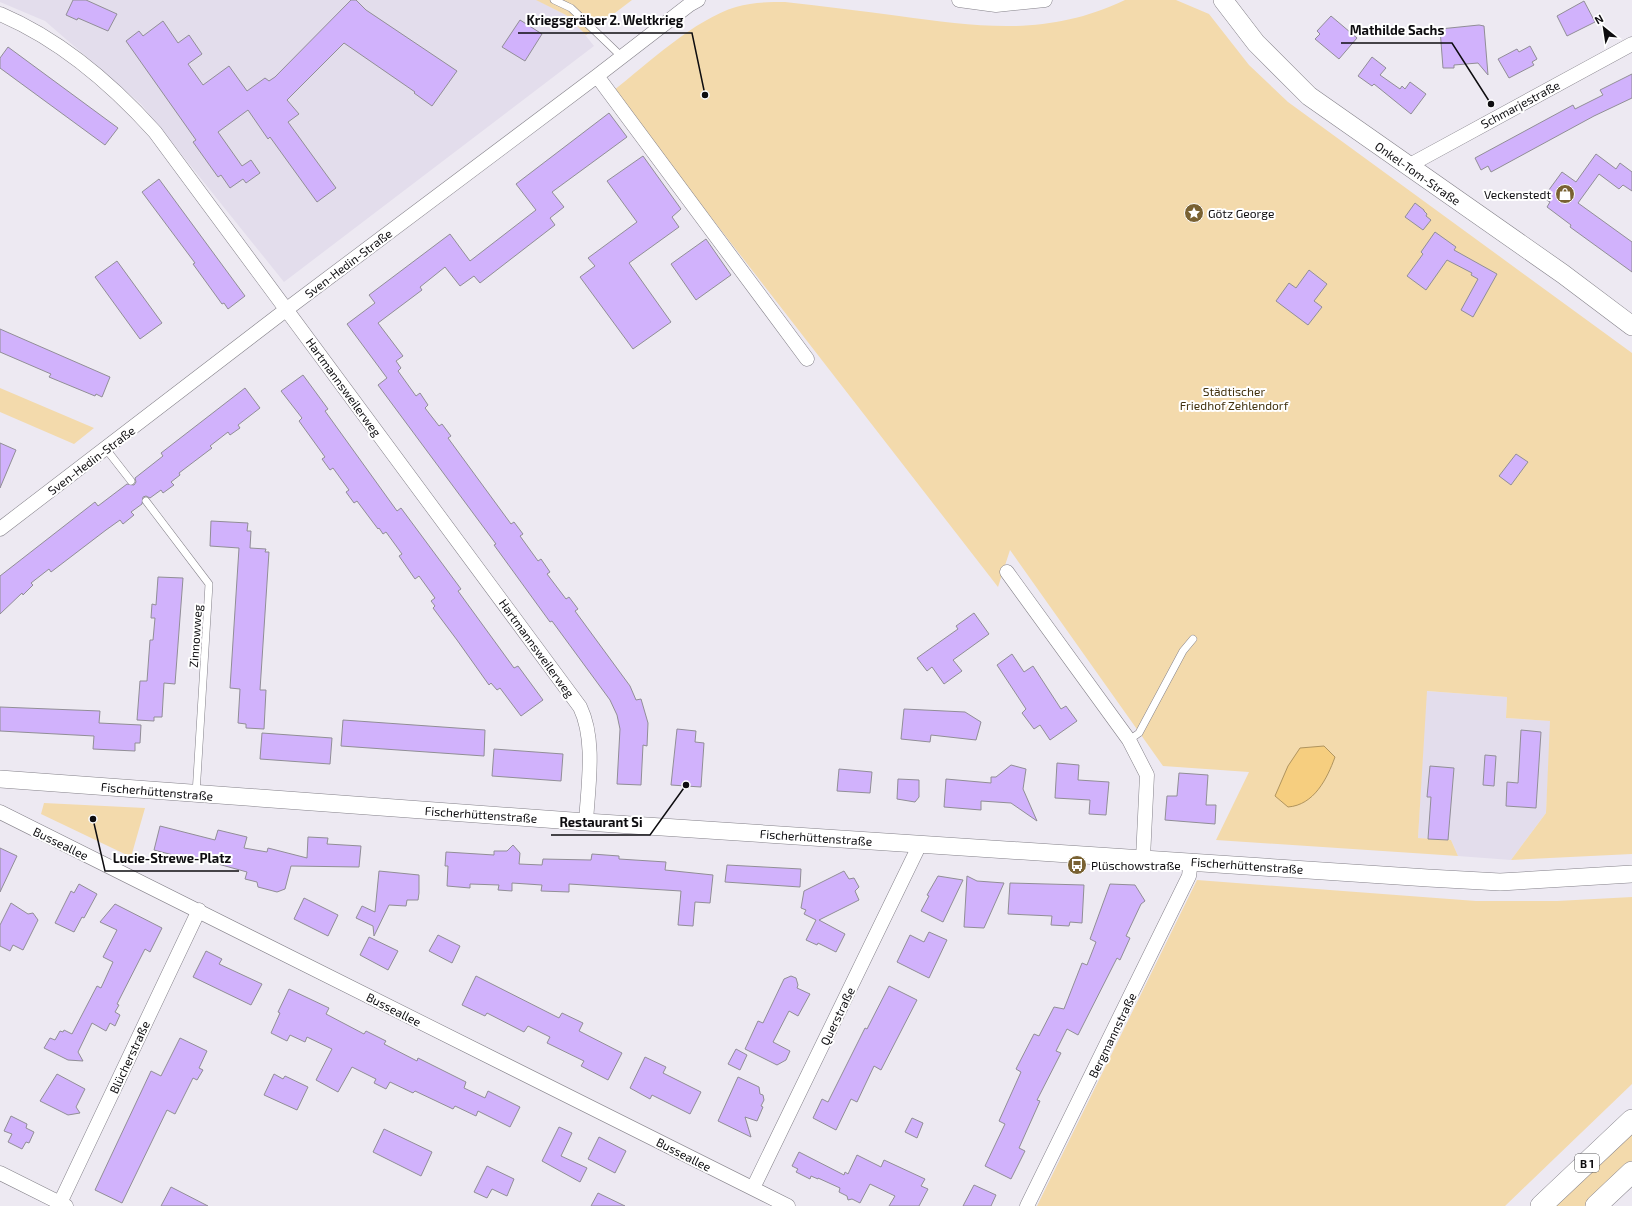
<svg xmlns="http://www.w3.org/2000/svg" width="1632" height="1206" viewBox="0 0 1632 1206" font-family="'Exo 2',sans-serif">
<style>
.built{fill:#e3ddec}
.green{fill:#f3daac}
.water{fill:#f6ce7f;stroke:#b0945e}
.building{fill:#d1b2fc;stroke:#918e96}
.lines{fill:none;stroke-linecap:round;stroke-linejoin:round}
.service-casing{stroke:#848189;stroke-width:8}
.minor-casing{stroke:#848189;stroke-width:15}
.tertiary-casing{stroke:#848189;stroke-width:18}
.secondary-casing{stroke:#848189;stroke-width:20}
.primary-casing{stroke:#848189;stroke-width:22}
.service{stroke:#fff;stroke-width:7}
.minor{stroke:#fff;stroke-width:14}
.tertiary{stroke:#fff;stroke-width:17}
.secondary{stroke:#fff;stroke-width:19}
.primary{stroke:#fff;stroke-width:21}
.labels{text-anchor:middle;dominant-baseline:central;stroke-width:4;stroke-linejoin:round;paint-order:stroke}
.shield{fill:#fff;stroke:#565658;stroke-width:1}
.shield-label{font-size:11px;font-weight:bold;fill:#0e0d10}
.street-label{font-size:12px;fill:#0e0d10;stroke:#fff}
.poi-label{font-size:12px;fill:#0e0d10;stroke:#fff;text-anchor:start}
.park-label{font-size:12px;fill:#42320f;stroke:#fff}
.leader{fill:none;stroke:#0e0d10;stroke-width:1.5}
.callout-dot{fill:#0e0d10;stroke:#fff;stroke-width:1.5}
.callout-label{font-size:13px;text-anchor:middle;font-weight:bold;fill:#0e0d10;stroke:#fff;stroke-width:4;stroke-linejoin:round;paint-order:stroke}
</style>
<rect width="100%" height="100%" fill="#ede9f2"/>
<path class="built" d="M0 0H537L566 15 575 22 594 46 284 282 141 104 45 21 0 2Z
M1426 691 1507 697 1506 718 1551 721 1546 813 1511 860 1458 856 1451 840 1418 838Z"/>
<path class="green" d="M536 0H632L586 35 566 15Z
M1125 0H1176L1209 14 1249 65 1288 102 1632 353V854L1511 860 1546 813 1550 721 1506 718 1507 697 1427 691 1418 838 1451 840 1458 856 1216 840 1249 772 1163 766 1010 550 998 587 613 91C647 64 695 19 736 7 752 2 769 2 785 2 823 6 861 11 899 16 981 27 1047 37 1125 0Z
M0 388 94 428 74 444 0 412Z
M44 803 145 808 131 857 41 814Z
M1197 880 1476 901H1557L1632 897V1084L1505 1206H1037Z
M1632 1129V1162L1586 1206H1551Z"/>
<path class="water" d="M1324 746 1335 757C1327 779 1314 805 1288 807L1275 796 1288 766 1300 748Z"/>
<path class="building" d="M73 0H86L117 14 108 31 78 18 77 20 66 15Z
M351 0H356L366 10 457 71 432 106 414 93 415 92 344 43 287 100 299 114 288 122 336 188 317 202 270 137 268 139 248 110 218 132 242 166 251 160 260 173 246 183 243 179 230 188 221 175 218 177 193 142 196 140 126 41 139 31 143 36 163 21 178 43 189 35 202 54 188 64 203 85 229 66 247 91 265 78 269 81 275 77Z
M1584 1 1595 22 1567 36 1557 16Z
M1331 16 1357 38 1339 59 1315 39 1320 34 1317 31Z
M520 20 542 34 525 61 502 47Z
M1479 25 1484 26 1488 75 1478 63 1454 65V68H1443L1440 29Z
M1530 46 1537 59 1532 62 1534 65 1509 78 1498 59 1517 49 1519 52Z
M8 47 118 128 105 145 0 68V58Z
M1372 57 1386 68 1380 75 1400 89 1402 86 1405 89 1410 82 1426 94 1411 114 1374 84 1372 86 1358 76Z
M1632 74V98L1594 116 1491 172 1488 166 1481 170 1475 158 1573 105 1575 109 1603 95 1600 90Z
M609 113 627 137 552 192 564 207 550 218 555 225 480 283 474 276 460 286 445 267 420 287 422 290 378 323 403 356 396 361 401 368 398 371 416 396 420 393 428 405 425 408 439 426 442 424 451 436 448 438 511 524 514 522 523 534 520 536 538 561 541 559 550 572 547 574 566 599 569 597 578 609 575 611 630 686 636 700 641 699 648 723 647 746 643 745 641 785 617 784 620 729 617 715 610 700 552 621 550 622 494 545 496 544 378 385 387 378 347 324 375 303 369 295 450 234 470 261 536 210 516 184Z
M1596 154 1616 169 1620 163 1632 172V191L1623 185 1619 189 1599 174 1578 203 1632 242V272L1570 227 1571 225 1547 207 1550 202 1543 198 1562 172 1576 182Z
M643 156 681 209 672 217 679 227 629 263 671 322 633 349 580 277 595 266 588 258 637 222 607 181Z
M159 179 245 296 228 309 224 303 222 304 193 264 195 263 142 192Z
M1415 203 1424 210V211L1427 214 1426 216 1431 220 1423 230 1405 217Z
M1435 232 1456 247 1454 250 1497 274 1473 317 1461 310 1478 279 1471 275 1472 273 1447 260 1426 290 1407 276 1423 254 1421 252Z
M706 239 731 275 696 300 671 264Z
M117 261 162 323 140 339 95 277Z
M1309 270 1327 284 1314 301 1322 307 1308 325 1276 301 1289 283 1296 288Z
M0 329 110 377 102 397 96 394 95 396 49 377 51 374 0 352Z
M303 375 328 409 325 411 397 511 401 508 461 589 458 591 514 668 518 666 543 700 521 716 500 688 497 690 491 683 489 685 457 640 433 608 435 606 431 601 435 598 419 576 415 579 399 556 402 554 386 532 383 534 379 528 378 529 357 501 354 503 346 492 349 490 333 468 330 470 322 459 325 457 299 421 302 418 281 391Z
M245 388 260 408 238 425 240 428 230 435 228 432 210 446 212 448 179 473 180 475 171 482 174 485 163 493 161 490 150 498 146 496 143 497 142 504 131 512 134 515 123 524 120 520 106 530 51 572 49 569 31 583 33 585 23 595 22 593 0 614V576L95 502 98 506 127 484 134 485 136 482 135 478 163 456 161 453Z
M0 443 16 450 0 488Z
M1516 454 1528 462 1511 485 1499 476Z
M211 521 248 523 247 531H251L250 548 266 549 265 552H269L260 690H266L264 729 246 728V724L238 723 240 689 230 688 239 548 210 546Z
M158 577 183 578 175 684 164 683 162 717H154V721L137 720 140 681H147L150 640H153L155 618H151L152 604 156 605Z
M974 613 989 634 953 660 962 671 944 684 932 667 927 671 917 658 958 629 956 626Z
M1012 654 1024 672 1033 666 1061 709 1066 706 1077 721 1050 740 1040 725 1034 729 1022 713 1026 709 997 665Z
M0 707 100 711 99 723 141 725 140 743H135V751L93 749 94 736 0 731Z
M904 709 965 712 981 722 976 740 931 735 930 742 901 739Z
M343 720 485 730 484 756 341 746Z
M677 729 696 731 695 742 704 743 701 787 671 785Z
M1521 730 1541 732 1536 808 1506 806 1507 782 1518 783Z
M262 733 332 738 330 764 260 759Z
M494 749 563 754 561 781 492 776Z
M1485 755 1496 756 1494 786 1483 785Z
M1057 763 1079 765 1078 780 1109 782 1106 815 1089 814 1090 800 1055 798Z
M1011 765 1026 769 1023 789 1037 821 1011 803 981 801V810L944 807 946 779 991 783V777H996Z
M1430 766 1454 768 1448 840 1428 839 1431 797H1427Z
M839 769 872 772 870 793 837 791Z
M1179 773 1208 775 1206 805H1216L1215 824 1165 820 1167 796H1177Z
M898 779 919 780V797L915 802 897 799Z
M160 826 215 840 218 830 247 837 244 848 267 852 268 848 307 858 308 837 328 838 327 844 361 846 359 867 291 866 285 889 277 892 258 887 257 882 245 879 247 872 189 856 188 859 154 850Z
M513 845 520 853 519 864 542 865 543 859 591 860 592 854 619 856V859L666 862 665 870 713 875 710 903 695 902 693 926 678 925 681 891 569 884V892L541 891 542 885 512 883V891L498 890 499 885 470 884V888L447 886 448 866H445L446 852 494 855V851H507Z
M0 848 17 856 0 892Z
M727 865 801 869 800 887 725 882Z
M379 871 419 875V893L418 900H407L406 906 389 905 374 936 373 926 356 918 362 906 375 912Z
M844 871 849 879 854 878 859 887 855 891 859 900 819 920 845 934 836 952 818 943 817 945 806 940 816 920 804 914 806 910 801 908 804 891Z
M938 876 963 880 943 922 921 911 929 896 927 895Z
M967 876 977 881 1004 883 984 928 964 927Z
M1010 883 1084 885 1082 923 1070 922 1069 926 1051 925 1052 916 1008 914Z
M79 884 97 894 84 918 82 917 74 932 55 923 71 891 74 893Z
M1110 884 1135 885 1145 901 1141 904 1126 936 1130 938 1120 960 1117 958 1078 1035 1067 1029 1056 1051 1061 1053 1037 1100 1040 1101 1019 1148 1025 1151 1011 1179 985 1166 1005 1124 999 1121 1021 1072 1016 1069 1034 1034 1039 1036 1054 1007 1064 1009 1082 963 1087 965 1096 942 1090 939Z
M304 898 338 915 328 936 294 919Z
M11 903 28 914 33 913 38 920 23 950 13 945 10 951 0 946V925Z
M115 904 162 928 150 952 145 949 117 1004 119 1005 115 1012 120 1015 115 1026 110 1023 106 1031 92 1023 78 1052 83 1061 68 1060 44 1048 50 1038 55 1040 60 1031 63 1032 64 1030 72 1034 97 986 101 988 113 962 103 957 117 930 100 922Z
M929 932 947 940 929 978 897 962 910 935 924 942Z
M438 935 460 946 452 963 429 951Z
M369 937 398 951 388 970 360 955Z
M206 951 222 959 219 964 262 984 251 1005 193 977Z
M476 976 559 1018 562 1013 583 1023 579 1031 622 1053 608 1080 581 1066 584 1061 547 1043 550 1037 528 1026 524 1032 487 1013 485 1016 462 1005Z
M791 976 796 978 798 985 797 988 810 994 798 1016 789 1011 773 1042 790 1051 786 1060 777 1065 745 1049 758 1021 763 1023 784 979Z
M889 986 917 1000 881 1070 874 1066 857 1102 851 1099 836 1130 813 1118 822 1099 828 1102 865 1028 867 1029Z
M289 989 329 1008 326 1014 364 1034 366 1031 386 1041 384 1044 417 1061 418 1058 466 1082 464 1088 485 1098 488 1091 520 1107 510 1127 478 1111 476 1116 455 1106 453 1109 415 1091 413 1093 390 1082 386 1089 374 1083 376 1079 352 1067 338 1092 316 1080 332 1049 307 1037 305 1042 290 1035 287 1041 271 1033 280 1013 278 1012Z
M180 1038 207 1051 199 1068 203 1070 197 1080 193 1078 175 1114 167 1110 122 1203 95 1190 151 1071 161 1076Z
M736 1049 747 1055 740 1070 728 1064Z
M645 1057 666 1067 663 1073 701 1092 690 1114 652 1095 650 1099 630 1088Z
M57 1074 85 1089 76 1107 80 1113 68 1115 40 1101Z
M274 1074 283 1079 285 1076 308 1087 297 1110 264 1095Z
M738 1077 759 1087 760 1094 763 1095 764 1100 761 1106 763 1107 757 1121 745 1117 751 1137 718 1121Z
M11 1116 27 1124 26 1128 34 1132 29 1143 26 1142 22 1149 8 1142 12 1134 4 1131Z
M912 1118 923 1123 917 1138 905 1132Z
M559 1127 572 1133 561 1156 587 1168 580 1182 542 1161Z
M384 1129 432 1152 421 1176 373 1152Z
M599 1137 626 1151 615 1173 588 1159Z
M799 1152 844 1175 845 1172 848 1174 857 1155 881 1167 884 1160 925 1179 921 1186 928 1189 919 1206H889L895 1196 870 1184 860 1203 852 1199 848 1200 847 1196 839 1192 840 1188 818 1178V1179L811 1176 810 1179 796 1172 798 1169 792 1166Z
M487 1166 514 1179 507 1196 492 1189 487 1198 474 1192Z
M974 1185 996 1195 991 1206H963Z
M171 1187 208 1206H161Z
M598 1193 625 1206H591Z"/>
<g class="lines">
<defs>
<path id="service" d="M554 0 571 8 622 57
M106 449 131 481
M146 501 209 584 196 794
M1129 740 1139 733 1183 651 1193 639"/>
<path id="minor" d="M959 0 996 5 1045 0
M0 14C61 40 111 83 155 132L580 707C596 740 588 786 586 822
M597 76 807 359
M1408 166 1632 44
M0 529 287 309 597 76 689 5 698 0
M1007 572 1129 740 1147 775 1143 858
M0 812 788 1206
M0 1173 66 1206
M753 1188 920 844
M60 1203 199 910
M1027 1206 1189 876 1191 861"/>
<path id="tertiary" d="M0 779 586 822 1428 878 1500 882 1632 874"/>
<path id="secondary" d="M1223 0 1256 43 1309 96 1563 274 1632 326"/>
<path id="primary" d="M1541 1206 1632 1120
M1596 1206 1632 1172"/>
</defs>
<use href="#service" class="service-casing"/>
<use href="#minor" class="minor-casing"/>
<use href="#tertiary" class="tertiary-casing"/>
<use href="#secondary" class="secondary-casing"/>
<use href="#primary" class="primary-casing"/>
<use href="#service" class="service"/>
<use href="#minor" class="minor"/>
<use href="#tertiary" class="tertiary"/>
<use href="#secondary" class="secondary"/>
<use href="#primary" class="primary"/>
</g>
<defs>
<symbol id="shop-disc" viewBox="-11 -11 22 22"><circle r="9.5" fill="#796132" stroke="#fff"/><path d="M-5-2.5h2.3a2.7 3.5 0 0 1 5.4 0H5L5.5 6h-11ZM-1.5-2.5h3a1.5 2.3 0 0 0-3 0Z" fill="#fff"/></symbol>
<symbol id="sight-disc" viewBox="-11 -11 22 22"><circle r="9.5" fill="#796132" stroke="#fff"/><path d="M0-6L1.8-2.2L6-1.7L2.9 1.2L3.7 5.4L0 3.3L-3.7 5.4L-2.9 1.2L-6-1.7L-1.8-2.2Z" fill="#fff"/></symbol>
<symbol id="bus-disc" viewBox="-11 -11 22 22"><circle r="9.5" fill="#796132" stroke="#fff"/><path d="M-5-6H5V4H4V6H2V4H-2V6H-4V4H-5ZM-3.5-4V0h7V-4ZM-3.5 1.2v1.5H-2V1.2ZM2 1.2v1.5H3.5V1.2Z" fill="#fff"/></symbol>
</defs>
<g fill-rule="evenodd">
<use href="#shop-disc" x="1554" y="183" width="22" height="22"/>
<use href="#sight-disc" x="1183" y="202" width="22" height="22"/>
<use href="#bus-disc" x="1066" y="854" width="22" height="22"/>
</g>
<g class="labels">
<rect class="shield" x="1575" y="1154" width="24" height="18" rx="3"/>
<g class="shield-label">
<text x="1587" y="1163">B 1</text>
</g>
<g class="street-label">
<text transform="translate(1520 104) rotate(-28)">Schmarjestraße</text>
<text transform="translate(1418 173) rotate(35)">Onkel-Tom-Straße</text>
<text transform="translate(348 263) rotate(-37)">Sven-Hedin-Straße</text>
<text transform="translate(344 387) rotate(54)">Hartmannsweilerweg</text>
<text transform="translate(91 460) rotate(-37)">Sven-Hedin-Straße</text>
<text transform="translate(195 636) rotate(-86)">Zinnowweg</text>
<text transform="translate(537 648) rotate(54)">Hartmannsweilerweg</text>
<text transform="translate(157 791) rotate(5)">Fischerhüttenstraße</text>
<text transform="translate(481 814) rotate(4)">Fischerhüttenstraße</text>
<text transform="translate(816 837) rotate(4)">Fischerhüttenstraße</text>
<text transform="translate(61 843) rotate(26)">Busseallee</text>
<text transform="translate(1247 865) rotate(4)">Fischerhüttenstraße</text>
<text transform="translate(394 1009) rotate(27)">Busseallee</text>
<text transform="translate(837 1016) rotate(-64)">Querstraße</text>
<text transform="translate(1112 1035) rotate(-64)">Bergmannstraße</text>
<text transform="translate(129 1057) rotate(-65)">Blücherstraße</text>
<text transform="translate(684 1154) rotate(27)">Busseallee</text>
</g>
<g class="poi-label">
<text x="1551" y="194" text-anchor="end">Veckenstedt</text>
<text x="1208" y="213">Götz George</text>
<text x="1091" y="865">Plüschowstraße</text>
</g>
<g class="park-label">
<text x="1234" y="391">Städtischer<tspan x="1234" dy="14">Friedhof Zehlendorf</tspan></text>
</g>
</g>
<path class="leader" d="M705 95L692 33H518M1491 104L1452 43H1341M686 785L650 835H551M93 819L105 871H239"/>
<g class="callout-dot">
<circle cx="705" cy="95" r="4"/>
<circle cx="1491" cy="104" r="4"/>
<circle cx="686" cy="785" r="4"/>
<circle cx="93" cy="819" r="4"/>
</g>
<g class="callout-label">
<text x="605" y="25">Kriegsgräber 2. Weltkrieg</text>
<text x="1397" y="35">Mathilde Sachs</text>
<text x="601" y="827">Restaurant Si</text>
<text x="172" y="863">Lucie-Strewe-Platz</text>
</g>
<g transform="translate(1604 28) rotate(330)" stroke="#ffffff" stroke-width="3" paint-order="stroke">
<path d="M0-3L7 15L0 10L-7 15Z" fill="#0e0d10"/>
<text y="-6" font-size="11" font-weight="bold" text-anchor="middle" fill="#0e0d10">N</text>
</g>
</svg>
